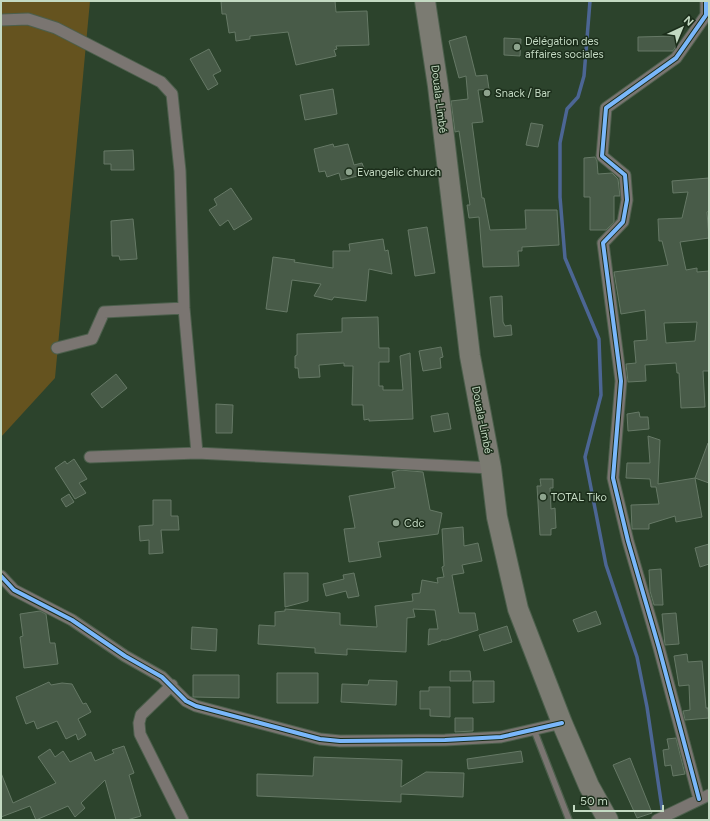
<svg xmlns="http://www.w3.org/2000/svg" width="710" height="821" viewBox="0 0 710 821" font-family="Figtree,sans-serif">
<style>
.green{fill:#65531f}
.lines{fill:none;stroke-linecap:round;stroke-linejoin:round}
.stream{stroke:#4c6694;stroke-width:3.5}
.building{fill:#485b48;stroke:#667966;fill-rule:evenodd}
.lane-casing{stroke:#4c5f4c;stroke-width:8}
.street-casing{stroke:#4c5f4c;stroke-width:13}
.highway-casing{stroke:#4c5f4c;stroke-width:22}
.lane{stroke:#7a7571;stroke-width:5.5}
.street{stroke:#7a7571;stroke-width:11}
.highway{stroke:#7b7b72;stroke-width:20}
.cycleway-casing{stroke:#1b2d1a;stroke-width:6}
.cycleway{stroke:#7ab7fb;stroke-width:4}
.poi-dot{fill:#8ea48e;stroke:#1b2d1a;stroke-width:1.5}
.labels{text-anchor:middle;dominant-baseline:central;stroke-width:3;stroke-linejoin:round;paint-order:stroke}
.poi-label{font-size:11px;fill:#c3d9c2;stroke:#1b2d1a;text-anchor:start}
.street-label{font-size:11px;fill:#c3d9c2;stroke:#1b2d1a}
</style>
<rect width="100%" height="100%" fill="#2c432c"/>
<path class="green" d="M1 1H90L55 378 1 437Z"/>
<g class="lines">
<path class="stream" d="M590 1 584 76 578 97 567 109 560 143V197L565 258 599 339 601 395 585 457 606 565 637 657 647 707 663 815"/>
</g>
<path class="building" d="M221 1H335L336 12 367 11 369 45 336 46 337 49 334 50 336 56 296 65 288 32 250 36V39L236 41 235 32 229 33 226 14H222Z
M466 36 476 76 487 75 489 89 478 90 483 122 472 123 482 198H484L490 230 526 229 525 210H557L559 245 522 247V251H518L519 266 483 267 479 217 469 218 467 205H470L459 131 455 132 451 101 468 99 466 76 459 78 449 41Z
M676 36V46L673 51H638V37Z
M504 38 521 39 520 56 504 55Z
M209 49 221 71 213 75 218 84 208 90 190 59Z
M333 89 337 114 305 120 300 95Z
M531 123 543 125 538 147 526 145Z
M333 144 334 147 348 144 354 165 362 163 366 174 341 180 339 173 327 177 325 171 319 172 314 149Z
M133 150 134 170H111V164H104V151Z
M595 157 597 161 598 174 612 173 618 179 620 196H614V222L606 230H590V197H584V158Z
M709 178V211L707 212 709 238 680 242 686 270 697 268V272L709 271V371H703L705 407 681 408 679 373H677L676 363 645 365 646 381 628 382 626 364 636 363 634 341 647 340 645 310 621 314 614 272 668 265 662 241H659L658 219 682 218 688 192 673 193 672 181ZM697 322 695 341 666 343 664 323Z
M231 188 252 219 234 230 228 220 220 226 209 210 217 205 214 199Z
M133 219 137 259 120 260 119 256H112L111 221Z
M427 227 435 273 415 276 408 230Z
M383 239 385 251 388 250 392 274 369 269 366 301 334 297 332 300 314 296 321 284 292 280 287 312 266 309 273 257 295 260 294 262 333 268V251H350L349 244Z
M502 296 503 322 505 326 511 325 512 335 494 337 490 297Z
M378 317 379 348H389V362H379V386H383V390H403L400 356 410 353 413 419 369 421V419L364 420 363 405H352L353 366H344V363L319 365 320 377 299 378 298 368H295V356L297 355V334L342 332V318Z
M441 347 443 357 440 358 441 368 423 371 419 351Z
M116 374 127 388 102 408 91 394Z
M216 404 233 405 232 433H216Z
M639 412 640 417H648L649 429 628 431 627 414Z
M448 413 451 429 434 432 431 416Z
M648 436 660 440 658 484 695 478 702 517 676 522 675 516 649 524V529H632L631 505 659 504 656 487H651L650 479 626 478 627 463H650Z
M708 443H709V483L695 478Z
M74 459 87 479 79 483 86 493 75 499 55 468 65 461 67 464Z
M400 470 423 472 430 510 442 513 438 534 378 542 381 557 349 562 344 529 355 528 349 496 395 488 392 472Z
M540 479H553V488H550L551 509 555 508 556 528 551 529V535H540L537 486H541Z
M69 494 74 502 66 507 61 499Z
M153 500H171V516H178L179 530H161L163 553 149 554V540L140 541 139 526 153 525Z
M463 527 464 546 478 543 482 561 462 565 464 573 452 575 459 613H475L478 630 446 640H441V641L428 645 429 629H438L435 610 413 609 415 617 407 618 406 652 347 649V655L315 653V648L258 644 259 625 275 626V612L285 611V609L340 613V625L377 627 375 606 413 601 412 594 420 593 422 580 438 583 437 578 444 577 442 567 444 566 442 529Z
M709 544V564L700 567 695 548Z
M661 569 663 605H654L650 591 649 570Z
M284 573H308V601L285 607Z
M354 573 359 596 348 598 346 591 326 596 323 584 344 579 343 575Z
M40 611 46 614 50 643H55L58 664 24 668 20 637 23 636 20 614Z
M596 611 601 624 578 632 573 620Z
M676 613 679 644 665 645 662 614Z
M507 626 512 642 484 651 479 635Z
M192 627 217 629 216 651 191 649Z
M687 654 688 662 702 661 706 708H708L709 718 685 720 683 711 690 710 689 685 679 686 674 656Z
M450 671H470L471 681H450Z
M277 673H318V703H277Z
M193 675H239V698L193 697Z
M369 680 397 681 396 705 341 702 342 684 368 685Z
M473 681H494V702L473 703Z
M49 682 51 685 62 683 72 684 83 704 86 703 91 712 78 719 86 735 78 740 76 734 66 739 57 721 37 729 34 721 26 724 16 697Z
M429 687H450V717L430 716V709H420V691H429Z
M455 718H473V731L455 732Z
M676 738 685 774 673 776 671 765 665 766 663 750 669 749 667 739Z
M124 746 134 773 129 775 141 816 127 820H116L105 780 81 803 85 808 75 817 68 806 36 820 30 806 1 817V773L13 803 56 783 38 757 50 749 55 757 63 751 70 762 91 752 95 761 114 753 112 750Z
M521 751 523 762 468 769 467 759Z
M314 757 402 760 401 787 426 772 464 773 463 797 401 794V802L257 796V774L313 776Z
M630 758 652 813 637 818 613 765Z"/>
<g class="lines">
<defs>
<path id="lane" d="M534 730 569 820"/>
<path id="street" d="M1 20 28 19 56 28 161 82 172 94 180 171 184 308 197 453
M57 348 92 339 104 312 184 308
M90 457 197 453 491 468
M1 576 14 590 72 620 125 656 162 677 186 701 196 706 320 739 340 741 445 740 501 737 562 723
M172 685 141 715 139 723 140 734 183 820
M699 799 659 648 628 541 613 478 621 381 603 243 623 222 627 200 625 175 602 156 606 108 676 58 706 15V1
M657 820 709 795"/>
<path id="highway" d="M425 1 438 86 470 356 491 468 497 517 518 609 562 723 589 786 608 820"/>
</defs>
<use href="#lane" class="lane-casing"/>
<use href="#street" class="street-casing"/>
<use href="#highway" class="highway-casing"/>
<use href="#lane" class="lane"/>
<use href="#street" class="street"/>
<use href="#highway" class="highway"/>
<defs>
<path id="cycleway" d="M1 576 14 590 72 620 125 656 162 677 186 701 196 706 320 739 340 741 445 740 501 737 562 723
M699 799 659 648 628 541 613 478 621 381 603 243 623 222 627 200 625 175 602 156 606 108 676 58 706 15V1"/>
</defs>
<use href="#cycleway" class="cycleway-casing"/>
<use href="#cycleway" class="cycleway"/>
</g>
<g class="poi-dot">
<circle cx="517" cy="47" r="4"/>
<circle cx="487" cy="93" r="4"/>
<circle cx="349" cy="172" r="4"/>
<circle cx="543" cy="497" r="4"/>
<circle cx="396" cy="523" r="4"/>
</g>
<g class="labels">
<g class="poi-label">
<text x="525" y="41">Délégation des<tspan x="525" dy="13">affaires sociales</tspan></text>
<text x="495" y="93">Snack / Bar</text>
<text x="357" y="172">Evangelic church</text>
<text x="551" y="497">TOTAL Tiko</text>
<text x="404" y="523">Cdc</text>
</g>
<g class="street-label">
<text transform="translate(439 99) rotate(83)">Douala-Limbé</text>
<text transform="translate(482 420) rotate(79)">Douala-Limbé</text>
</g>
</g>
<rect width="710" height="821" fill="none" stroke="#c3d9c2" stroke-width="4"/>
<g transform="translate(682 28) rotate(44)" stroke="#1b2d1a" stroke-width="3" paint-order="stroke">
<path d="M0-3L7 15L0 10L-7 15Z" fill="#c3d9c2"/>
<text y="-6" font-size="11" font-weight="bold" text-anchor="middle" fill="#c3d9c2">N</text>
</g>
<path d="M574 805v6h89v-6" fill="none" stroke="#c3d9c2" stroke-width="2"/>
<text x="580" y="805" font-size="12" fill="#c3d9c2" stroke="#1b2d1a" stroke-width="3" paint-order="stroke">50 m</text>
</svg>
